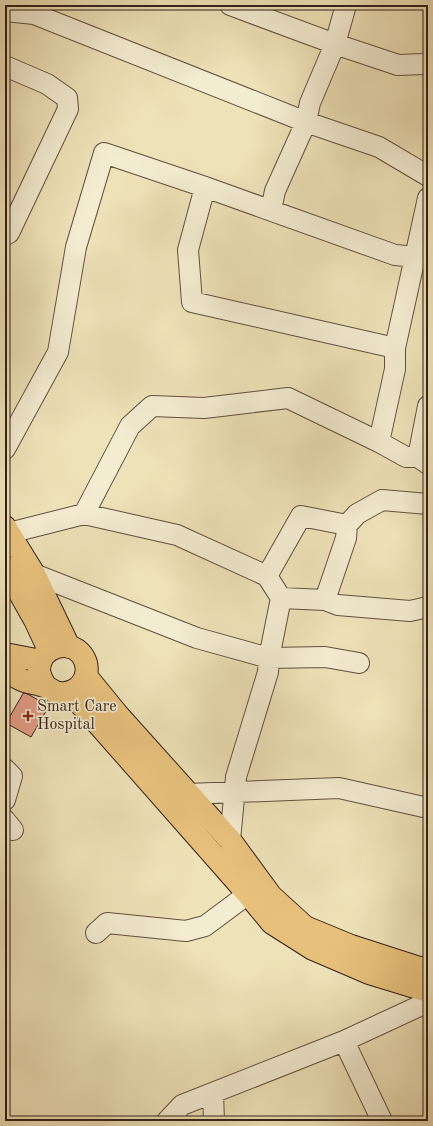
<svg xmlns="http://www.w3.org/2000/svg" width="433" height="1126" viewBox="0 0 433 1126" font-family="'Old Standard TT',serif">
<style>
.building{fill:#e29c85;stroke:#332017}
.lines{fill:none;stroke-linecap:round;stroke-linejoin:round}
.minor-casing{stroke:#62503f;stroke-width:22}
.major-casing{stroke:#332017;stroke-width:24}
.minor{stroke:#f4ecd1;stroke-width:20}
.major{stroke:#e7c17c;stroke-width:22}
.poi-dot{fill:#8f2418;stroke:#f4ecd1;stroke-width:1.5}
.labels{text-anchor:middle;dominant-baseline:central;stroke-width:3.5;stroke-linejoin:round;paint-order:stroke}
.poi-label{font-size:16px;fill:#332017;stroke:#f4ecd1;text-anchor:start}
</style>
<rect width="100%" height="100%" fill="#eee2b8"/>
<filter id="stains"><feTurbulence type="fractalNoise" baseFrequency=".005" numOctaves="4"/><feColorMatrix values="0 0 0 0 .2 0 0 0 0 .09 0 0 0 0 .02 0 0 0 .5 -.17"/></filter>
<radialGradient id="worn" r=".72"><stop offset=".6" stop-color="#630" stop-opacity="0"/><stop offset="1" stop-color="#630" stop-opacity=".3"/></radialGradient>
<path class="building" d="M24 692 49 706 31 737 6 723Z"/>
<g class="lines">
<defs>
<path id="minor" d="M230 5 335 44 398 65 424 64 428 62
M5 11 34 14 306 122 379 147 428 176
M5 66 47 84 67 98 68 109 9 233 5 235
M205 187 188 250 192 302 395 348
M271 210 275 191 306 122 310 103 335 44 346 5
M379 442 395 369V348L428 198
M5 449 58 352 76 247 104 153 205 187 395 255 428 258
M418 457 428 406
M84 514 130 426 152 406 204 408 288 398 379 442 406 457H418L428 464
M9 533 84 514 177 535 267 576 281 598 269 658 268 672 236 777 230 840
M34 574 197 638 269 658 325 657 359 663
M267 576 301 516 347 525
M281 598 325 600 338 605 410 611 428 607
M325 600 346 538 347 525 357 514 382 500 428 504
M5 769 12 776 5 800
M188 794 339 788 428 808
M5 820 13 830
M96 933 107 923 186 931 205 926 248 894
M344 1041 382 1121
M213 1093 214 1121
M167 1121 182 1105 344 1041 428 1002"/>
<path id="major" d="M5 527 34 574 69 647
M5 567 35 620 49 650
M5 654 41 661
M5 669C10 672 15 677 20 679 27 683 36 683 44 686 48 687 51 690 55 692 67 696 80 690 85 678 88 670 87 662 82 655 69 638 40 647 39 669 39 675 42 680 45 686
M86 676 117 714 230 840 271 896 305 927 351 946 416 967 428 969
M70 692 248 894 272 923 313 949 369 973 428 991"/>
</defs>
<use href="#minor" class="minor-casing"/>
<use href="#major" class="major-casing"/>
<use href="#minor" class="minor"/>
<use href="#major" class="major"/>
</g>
<path class="poi-dot" d="M26 710h4v4h4v4h-4v4h-4v-4h-4v-4h4z"/>
<g class="labels">
<g class="poi-label">
<text x="37" y="707">Smart Care<tspan x="37" dy="18">Hospital</tspan></text>
</g>
</g>
<rect width="433" height="1126" fill="none" stroke="#eee2b8" stroke-width="20"/>
<rect x="6" y="6" width="421" height="1114" fill="none" stroke="#332017" stroke-width="2"/>
<rect x="10" y="10" width="413" height="1106" fill="none" stroke="#332017"/>
<rect width="100%" height="100%" filter="url(#stains)"/>
<rect width="100%" height="100%" fill="url(#worn)"/>
</svg>
